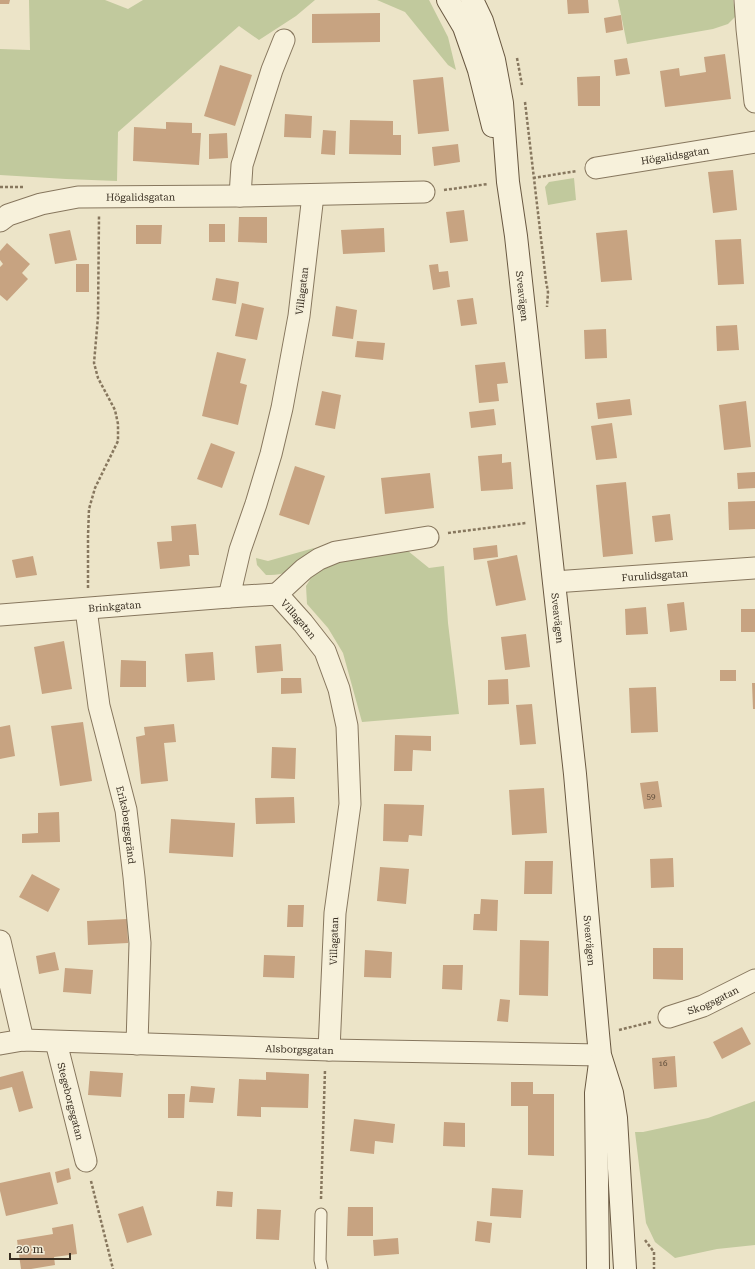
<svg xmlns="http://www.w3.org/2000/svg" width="755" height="1269" viewBox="0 0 755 1269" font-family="'Roboto Serif',serif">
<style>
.green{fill:#c1c99d}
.building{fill:#c7a381}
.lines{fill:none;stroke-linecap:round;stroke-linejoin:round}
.service-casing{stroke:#87775e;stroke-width:13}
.minor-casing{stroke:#87775e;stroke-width:23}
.secondary-casing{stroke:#695841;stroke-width:24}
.path{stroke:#87775e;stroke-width:2.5;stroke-dasharray:3 2;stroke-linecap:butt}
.service{stroke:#f7f1db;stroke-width:11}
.minor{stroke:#f7f1db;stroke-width:21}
.secondary{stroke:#f7f1db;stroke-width:22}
.labels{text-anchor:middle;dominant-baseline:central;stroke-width:3;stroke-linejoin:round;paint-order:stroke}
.number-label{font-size:8px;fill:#5c4b39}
.street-label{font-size:10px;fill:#382e21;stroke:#f3edd8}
</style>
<rect width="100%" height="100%" fill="#ece4c8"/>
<path class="green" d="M29 0H105L128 9 143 0H315L296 16 259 40 239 26 118 132 117 181 66 179 0 175V49L30 50Z
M377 0H429L448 37 456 70 448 65 405 12Z
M618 0H733L736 16 728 24 713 29 627 44Z
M574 178 576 200 548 205 545 187 549 182Z
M314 548C297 568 293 575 266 575L257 565 256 558 268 561Z
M408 551 429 568 444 566 448 623 459 714 362 722 343 653 328 628 307 604 306 586 316 570 337 561Z
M755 1101V1245L717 1249 675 1258 655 1242 646 1223 635 1132H643L708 1118Z"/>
<path class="building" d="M0 0H10L9 4H0Z
M567 0H588L589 13 568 14Z
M380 13V42L312 43V14Z
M621 15 623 30 606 33 604 18Z
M725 54 731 99 665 107 660 71 679 68 680 76 706 72 704 57Z
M627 58 630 74 616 76 614 60Z
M220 65 252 75 235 126 204 116Z
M600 76V106H578L577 77Z
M443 77 449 131 418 134 413 80Z
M285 114 312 116 311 138 284 137Z
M350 120 393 121V135H401V155L349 154Z
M166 122 192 123V133H201L199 165 133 161 134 127 166 129Z
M323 130 336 131 335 155 321 154Z
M227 133 228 158 209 159V134Z
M458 144 460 162 434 166 432 147Z
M733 170 737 210 713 213 708 172Z
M464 210 468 241 450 243 446 212Z
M239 217H267V243L238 242Z
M209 224H225V242H209Z
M136 225H162L161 244H136Z
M384 228 385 252 343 254 341 230Z
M70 230 77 260 55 264 49 234Z
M627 230 632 280 601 282 596 233Z
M741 239 744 284 718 285 715 240Z
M7 243 30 264 22 273 28 279 7 301 0 295V267L3 264 0 260V251Z
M76 264H89V292H76Z
M438 264 439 272 448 271 450 287 433 290 429 265Z
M216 278 239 282 236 304 212 300Z
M473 298 477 324 461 326 457 300Z
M242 303 264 308 257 340 235 336Z
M336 306 357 310 353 339 332 336Z
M737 325 739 350 717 351 716 326Z
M606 329 607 358 585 359 584 330Z
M357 341 385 343 383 360 355 357Z
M217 352 246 359 240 383 247 385 238 425 202 416Z
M505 362 508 383 497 384 499 401 479 403 475 365Z
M322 391 341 395 335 429 315 425Z
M630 399 632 415 598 419 596 403Z
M746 401 751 447 724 450 719 405Z
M494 409 496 425 471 428 469 412Z
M612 423 617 458 596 460 591 426Z
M211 443 235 452 222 488 197 479Z
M502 454V463L511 462 513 489 481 491 478 456Z
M295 466 325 476 309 525 279 515Z
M755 472V488L738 489 737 473Z
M430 473 434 508 385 514 381 478Z
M626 482 633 554 603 557 596 485Z
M755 501V529L729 530 728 502Z
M670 514 673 540 655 542 652 516Z
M196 524 199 555H189L190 566 160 569 157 542 172 541 171 526Z
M497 545 498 557 474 560 473 548Z
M517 555 526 600 496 606 487 561Z
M33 556 37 575 16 578 12 560Z
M684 602 687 630 670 632 667 604Z
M646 607 648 634 626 635 625 609Z
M741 609H755V632H741Z
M526 634 530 667 505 670 501 637Z
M64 641 72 689 42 694 34 647Z
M281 644 283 671 257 673 255 646Z
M213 652 215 680 187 682 185 654Z
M121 660 146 661V687H120Z
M720 670H736V681H720Z
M281 678H301L302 693 281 694Z
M508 679 509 704 488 705V680Z
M752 683H755V709H753Z
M656 687 658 732 631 733 629 688Z
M532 704 536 744 520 745 516 705Z
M83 722 92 781 60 786 51 726Z
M174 724 176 742 164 743 168 781 141 784 136 737 145 735 144 727Z
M10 725 15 756 0 759V727Z
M395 735 431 736V751L413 750 412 771H394Z
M272 747 296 748 295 779 271 778Z
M658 781 662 807 644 809 640 783Z
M544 788 547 833 512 835 509 790Z
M294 797 295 823 256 824 255 798Z
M384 804 424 805 422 836 409 835 408 842 383 841Z
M59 812 60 842 22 843V834L38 833V813Z
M171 819 235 823 233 857 169 853Z
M673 858 674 887 651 888 650 859Z
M525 861H553L552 894H524Z
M380 867 409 869 406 904 377 901Z
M32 874 60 889 48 912 19 897Z
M481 899 498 900 497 931 473 930 474 914H480Z
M288 905H304L303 927H287Z
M127 919 128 943 88 945 87 921Z
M520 940 549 941 548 996 519 995Z
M653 948H683V980L653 979Z
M365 950 392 952 391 978 364 977Z
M55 952 59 970 39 974 36 956Z
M264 955 295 956 294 978 263 977Z
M443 965H463L462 990 442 989Z
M65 968 93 970 91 994 63 992Z
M500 999 510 1000 508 1022 497 1021Z
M742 1027 751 1044 722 1059 713 1042Z
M675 1056 677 1087 654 1089 652 1058Z
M23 1071 33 1108 19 1112 12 1087 0 1090V1077Z
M90 1071 123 1073 121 1097 88 1095Z
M266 1072 309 1074 308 1108 261 1107V1117L237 1116 239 1079 266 1080Z
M511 1082H533V1094H554V1156L528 1155V1106H511Z
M191 1086 215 1088 213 1103 189 1102Z
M168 1094H185L184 1118H168Z
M354 1119 395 1124 393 1143 375 1141 374 1154 350 1151Z
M444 1122 465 1123V1147L443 1146Z
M69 1168 71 1179 57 1183 55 1172Z
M50 1172 58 1204 6 1216 0 1191V1183Z
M492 1188 523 1190 521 1218 490 1216Z
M217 1191 233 1192 232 1207 216 1206Z
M143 1206 152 1235 127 1243 118 1214Z
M348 1207H373V1236H347Z
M257 1209 281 1210 279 1240 256 1239Z
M477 1221 492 1223 490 1243 475 1241Z
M73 1224 77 1254 54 1257 55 1265 31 1269H21L17 1240 53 1234 52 1228Z
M398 1238 399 1254 374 1256 373 1240Z"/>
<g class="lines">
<defs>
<path id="service" d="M321 1214 320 1260 322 1269"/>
<g id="minor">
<path d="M745 0 747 29 755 102"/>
<path id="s1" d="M596 168 755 142"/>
<path id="s2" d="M313 195 299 316 282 408 271 454 256 504 240 550 229 597 277 594 303 623 325 651 339 689 347 726 350 804 335 913 329 1050"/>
<path d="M240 196 242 165 272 70 284 40"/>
<path id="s3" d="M0 221 8 215 41 204 78 197 240 196 424 192"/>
<path id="s4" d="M554 582 755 568"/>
<path d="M277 594 304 569 319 559 336 552 428 537"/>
<path id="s5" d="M86 609 99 706 126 810 134 877 140 943 137 1044"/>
<path id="s6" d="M0 615 229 597"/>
<path d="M0 941 23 1040"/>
<path id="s7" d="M669 1017 703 1006 755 980"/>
<path id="s8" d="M56 1042 86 1161"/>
<path id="s9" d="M0 1044 23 1040 329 1050 600 1055"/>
</g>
<g id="secondary">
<path d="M448 0 464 27 479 70 493 126"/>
<path id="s10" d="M472 0 482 21 494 60 502 103 508 182 516 236 575 774 598 1034 600 1055 612 1093 616 1118 625 1269"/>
<path d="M598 1269 596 1093 600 1063"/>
</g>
</defs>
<use href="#service" class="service-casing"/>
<use href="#minor" class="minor-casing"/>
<use href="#secondary" class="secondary-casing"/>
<path class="path" d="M517 58 522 85
M525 102 546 281 548 292 547 307
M533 178 577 171
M0 187H25
M444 190 488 184
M448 533 526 523
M88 588V536L89 509 95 488 118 441V424L115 410 98 378 94 363 98 317 99 216
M619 1030 651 1022
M91 1181 113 1269
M321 1199 325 1070
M645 1240 654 1252V1269"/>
<use href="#service" class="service"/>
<use href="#minor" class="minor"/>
<use href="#secondary" class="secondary"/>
</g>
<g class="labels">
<g class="number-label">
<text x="651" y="796">59</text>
<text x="663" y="1063">16</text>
</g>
<g class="street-label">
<text stroke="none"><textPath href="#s1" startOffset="80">Högalidsgatan</textPath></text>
<text stroke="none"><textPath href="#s3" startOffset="145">Högalidsgatan</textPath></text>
<text transform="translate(302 291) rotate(-83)">Villagatan</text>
<text stroke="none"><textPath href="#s10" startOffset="302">Sveavägen</textPath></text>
<text stroke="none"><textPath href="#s4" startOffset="101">Furulidsgatan</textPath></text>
<text stroke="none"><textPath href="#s6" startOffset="115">Brinkgatan</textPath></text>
<text stroke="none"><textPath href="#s10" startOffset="626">Sveavägen</textPath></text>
<text stroke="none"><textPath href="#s2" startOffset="493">Villagatan</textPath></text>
<text stroke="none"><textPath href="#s5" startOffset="220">Eriksbergsgränd</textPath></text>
<text transform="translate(334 941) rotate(-88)">Villagatan</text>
<text stroke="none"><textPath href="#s10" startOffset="950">Sveavägen</textPath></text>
<text stroke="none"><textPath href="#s7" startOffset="47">Skogsgatan</textPath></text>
<text stroke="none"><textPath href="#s9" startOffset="300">Alsborgsgatan</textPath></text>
<text stroke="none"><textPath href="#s8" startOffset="61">Stegeborgsgatan</textPath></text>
</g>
</g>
<path d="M10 1253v6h60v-6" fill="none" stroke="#382e21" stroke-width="2"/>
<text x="16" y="1253" font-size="12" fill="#382e21" stroke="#f3edd8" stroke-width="3" paint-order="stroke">20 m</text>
</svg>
